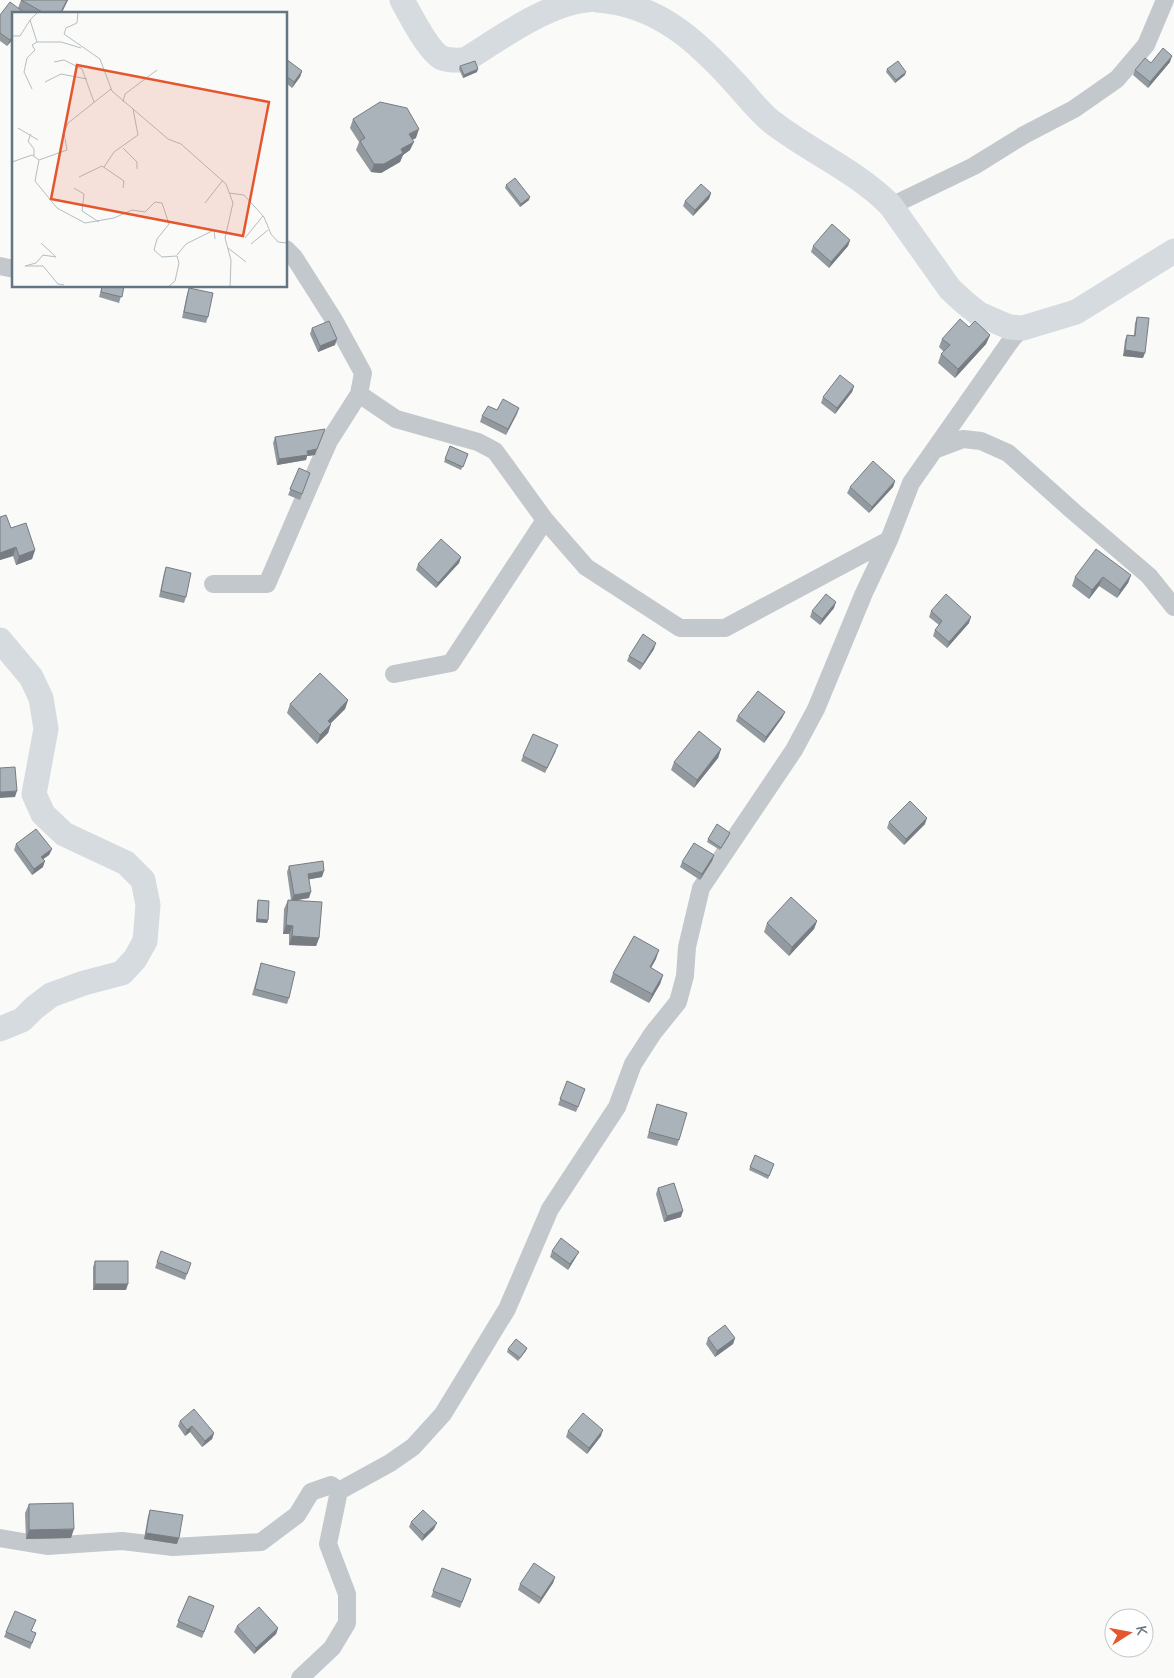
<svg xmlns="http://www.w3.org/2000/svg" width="1174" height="1678" viewBox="0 0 1174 1678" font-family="Manrope,sans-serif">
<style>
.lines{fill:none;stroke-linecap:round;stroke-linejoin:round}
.street{stroke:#c3c8cc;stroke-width:18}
.secondary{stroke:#d6dbdf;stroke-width:25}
.wall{fill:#929a9f}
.shaded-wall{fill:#777d82}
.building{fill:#aab3b9;stroke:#777d82}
.inset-road{fill:none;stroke:#b5bdc2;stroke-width:1}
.view{fill:#e4572e;fill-opacity:0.15;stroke:#e4572e;stroke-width:2.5}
.inset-edge{fill:none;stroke:#657683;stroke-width:2.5}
</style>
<rect width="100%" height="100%" fill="#fafaf8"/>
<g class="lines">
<path class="street" d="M891 206 974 166 1024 135 1074 109 1117 79 1146 45 1165 0
M0 266 14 269
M359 394 396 419 478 442 495 451 545 520 586 567 680 628H725L889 540
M934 450 963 439 981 441 1008 453 1074 512 1149 576 1174 607
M213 584H267L318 466 329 441 359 394 363 373 334 320 294 257 286 249
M394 674 451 663 545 520
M0 1538 47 1546 122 1541 173 1547 261 1542 297 1515 311 1492 331 1485 339 1491
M300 1678 332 1648 347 1623V1594L328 1544 339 1491 390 1463 413 1447 443 1414 507 1309 550 1209 617 1107 633 1064 653 1033 678 1002 685 976 687 947 701 888 794 750 816 709 864 593 889 540 911 483 1012 339 1023 328"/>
<path class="secondary" d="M402 0C409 13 429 52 442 58 449 61 458 60 465 60 499 39 548 3 587 0
M597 0C658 4 698 42 736 84 749 98 761 115 776 125 813 153 858 172 891 206L950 289 964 302 979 314 1009 327 1023 328 1076 312 1174 251
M0 640 31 677 41 698 46 729 34 794 43 814 64 834 126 863 143 880 148 905 145 941 135 959 122 973 84 983 51 995 34 1008 22 1020 0 1029"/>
</g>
<path class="wall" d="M21 0H68L61 14H27L23 11 14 38 7 46 0 41V15L18 8Z
M286 59 302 71 300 77 292 88 286 83Z
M1170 62 1148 88 1133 75 1135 70 1151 63Z
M460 66 477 72 463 78 459 69Z
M887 69 905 75 895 83 886 72Z
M353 119 416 138 412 140 410 150 403 155 400 162 381 173 371 172 356 150 359 142 350 128Z
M506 185 529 200 520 207 505 188Z
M711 193 709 199 693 216 683 206 685 201Z
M850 240 848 246 829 268 811 252 813 246Z
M102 286H124L119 303 99 297Z
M189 288 208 317 206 323 182 318 187 294Z
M1137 317 1143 358 1123 356 1125 340 1127 335H1134L1135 323Z
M969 327 990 335 986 344 955 378 938 363 941 354 944 352 939 347 942 339Z
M312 328 335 345 318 352 310 334Z
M854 386 852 392 835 414 821 403 823 397Z
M519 408 506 435 480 422 482 416 497 410Z
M275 437 315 455 307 456 306 460 277 465 273 443Z
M450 446 468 454 461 470 444 462Z
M299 468 310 473 300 500 288 495Z
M895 481 893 487 869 513 847 493 850 487Z
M0 517 35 550 32 559 16 565 13 556 0 560Z
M461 557 459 563 436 588 416 570 418 564Z
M166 567 186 597 184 603 159 597 164 573Z
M1131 575 1128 583 1117 598 1099 586 1089 599 1072 586 1075 577Z
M834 608 820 625 810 617 812 611Z
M931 611 969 623 947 648 933 636 935 630 939 625 929 617Z
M654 649 640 670 627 661 629 656Z
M348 700 345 709 331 723V724L328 733 317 744 287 713 290 704Z
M785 712 782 718 764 743 736 721 738 716Z
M721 749 718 758 694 788 671 770 674 762Z
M556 751 545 773 521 761 523 756Z
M889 822 925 824 904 845 887 828Z
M729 836 720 850 707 842 708 839Z
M16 844 52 849 49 855 43 859V867L32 875 14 850Z
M714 855 712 861 700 880 680 867 682 862Z
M289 866 322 877 309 879V898L293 901 319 938 316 946 289 945V934H283L284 909 288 900H291L287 872Z
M258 900 268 920 267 923 256 922 257 903Z
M817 921 814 929 789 956 764 932 767 923Z
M656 959 651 968 663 975 660 984 649 1003 610 982 613 973Z
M261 963 289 998 287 1004 252 995Z
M567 1081 585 1089 576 1112 558 1105Z
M657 1104 679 1140 677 1146 647 1138Z
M755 1155 774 1164 768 1179 749 1170Z
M658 1188 681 1217 664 1222 656 1194Z
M161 1251 191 1263 185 1280 155 1268Z
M552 1251 576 1257 568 1270 550 1257Z
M95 1261 126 1290H93V1267Z
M708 1338H735L733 1344 715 1357 706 1344Z
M527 1348 526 1351 518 1361 507 1352 508 1349Z
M180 1421 214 1433 212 1439 202 1447 190 1432 185 1436 178 1426Z
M568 1431 601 1436 587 1454 566 1437Z
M29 1504 71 1538 26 1539 25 1513Z
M150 1510 177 1544 144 1539 148 1516Z
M411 1522 434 1529 422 1541 409 1527Z
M442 1568 471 1579 460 1608 431 1597Z
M555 1577 553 1583 539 1604 518 1590 520 1584Z
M189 1596 214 1606 202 1638 176 1627Z
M237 1626 278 1628 276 1634 254 1654 234 1632Z
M6 1632 36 1633 30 1649 4 1637Z"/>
<path class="shaded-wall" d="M67 0H68L61 14H60Z
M14 35V38L7 46 10 40Z
M1172 56 1170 62 1148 88 1150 82Z
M478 69 477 72 463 78 464 75Z
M302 71 300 77 292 88 294 82Z
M906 72 905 75 895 83 896 80Z
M419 129 416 138 406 143 409 134Z
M414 142 410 150 403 155 400 162 381 173 371 172 374 164Z
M711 193 709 199 693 216 695 210Z
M530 197 529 200 520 207 521 204Z
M850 240 848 246 829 268 831 262Z
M990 335 986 344 955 378 958 369Z
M337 339 335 345 318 352 320 346Z
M1125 350 1145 353 1143 358 1123 356Z
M854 386 852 392 835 414 837 408Z
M519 408 517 414 506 435 508 429Z
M325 429 315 455 307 456 306 460 277 465 279 459 307 451Z
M895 481 893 487 869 513 872 507Z
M16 547 13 556 0 560V553Z
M35 550 32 559 16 565 19 556Z
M461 557 459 563 436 588 438 583Z
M1131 575 1128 583 1117 598 1120 590Z
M1103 577 1099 586 1089 599 1092 590Z
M836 602 834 608 820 625 822 619Z
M971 617 969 623 947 648 949 642Z
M656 643 654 649 640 670 643 664Z
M348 700 345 709 325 729 328 721Z
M785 712 782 718 764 743 766 737Z
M331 724 328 733 317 744 320 735Z
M721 749 718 758 694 788 697 780Z
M17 791 15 797 0 798V792Z
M927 818 925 824 904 845 906 839Z
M52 849 49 855 39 862 41 857Z
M714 855 712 861 700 880 702 874Z
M45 861 43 867 32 875 34 869Z
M324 871 322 877 306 880 308 874Z
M311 892 309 898 291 901 294 895Z
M257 919 268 920 267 923 256 922Z
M817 921 814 929 789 956 792 947Z
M286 925 293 926 289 934H283Z
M292 936 319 938 316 946 289 945Z
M659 950 656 959 646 976 650 967Z
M663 975 660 984 649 1003 652 994Z
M683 1211 681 1217 664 1222 667 1216Z
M579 1252 576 1257 568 1270 570 1264Z
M95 1284H128L126 1290H93Z
M735 1338 733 1344 715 1357 717 1351Z
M192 1426 190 1432 185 1436 187 1430Z
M603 1430 601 1436 587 1454 589 1448Z
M214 1433 212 1439 202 1447 205 1441Z
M437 1523 434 1529 422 1541 424 1535Z
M74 1529 71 1538 26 1539 29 1530Z
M146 1533 179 1538 177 1544 144 1539Z
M555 1577 553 1583 539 1604 541 1598Z
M278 1628 276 1634 254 1654 256 1648Z"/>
<path class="building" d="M21 0H67L60 14H55L51 11 49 14H46Z
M10 2 26 14H14V35L10 40 0 33V15Z
M1163 48 1172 56 1150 82 1135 70 1145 58 1151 63Z
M286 59 302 71 294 82 286 76Z
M475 61 478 69 464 75 460 66Z
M898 61 906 72 896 80 887 69Z
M380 102 407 108 419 129 409 134 414 142 401 149 403 153 384 164H374L360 141 365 138 353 119Z
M515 178 530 197 521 204 506 185Z
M701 184 711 193 695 210 685 201Z
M832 224 850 240 831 262 813 246Z
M102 286H124L122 297 101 292Z
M189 288 213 293 208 317 184 312Z
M1137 317 1149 318 1145 353 1125 350 1127 335 1135 336Z
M960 319 969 327 975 321 990 335 958 369 941 354 950 345 942 339Z
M329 321 337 339 320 346 312 328Z
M840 375 854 386 837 408 823 397Z
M503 399 519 408 508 429 482 416 488 406 497 410Z
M325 429 317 449 307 451 308 455 279 459 275 437Z
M450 446 468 454 463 467 445 459Z
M873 461 895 481 872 507 850 487Z
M299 468 310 473 302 494 290 489Z
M6 515 11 528 26 523 35 550 19 556 16 547 0 553V517Z
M441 539 461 557 438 583 418 564Z
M1096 549 1131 575 1120 590 1103 577 1092 590 1075 577Z
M166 567 191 573 186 597 161 591Z
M826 594 836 602 822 619 812 611Z
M946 594 971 617 949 642 935 630 942 621 931 611Z
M643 634 656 643 643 664 629 656Z
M320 673 348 700 328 721 331 724 320 735 290 704Z
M758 691 785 712 766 737 738 716Z
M699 731 721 749 697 780 674 762Z
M533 734 558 745 547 768 523 756Z
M15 767 17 791 0 792V768Z
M910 801 927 818 906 839 889 822Z
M717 824 730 833 721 848 708 839Z
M36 829 52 849 41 857 45 861 34 869 16 844Z
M694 843 714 855 702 874 682 862Z
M323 861 324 871 308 874 311 892 294 895 289 866Z
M791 897 817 921 792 947 767 923Z
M258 900 269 901 268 920 257 919Z
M288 900 322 902 319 938 292 936 293 926 286 925Z
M634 936 659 950 650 967 663 975 652 994 613 973Z
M261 963 295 972 289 998 255 989Z
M567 1081 585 1089 578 1107 560 1099Z
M657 1104 687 1113 679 1140 649 1132Z
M755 1155 774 1164 769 1176 750 1167Z
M674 1183 683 1211 667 1216 658 1188Z
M561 1238 579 1252 570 1264 552 1251Z
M161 1251 191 1263 187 1274 157 1262Z
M95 1261H128V1284H95Z
M725 1325 735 1338 717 1351 708 1338Z
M516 1339 527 1348 520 1358 508 1349Z
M194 1409 214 1433 205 1441 192 1426 187 1430 180 1421Z
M583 1413 603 1430 589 1448 568 1431Z
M73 1503 74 1529 29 1530V1504Z
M150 1510 183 1515 179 1538 146 1533Z
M423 1510 437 1523 424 1535 411 1522Z
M534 1563 555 1577 541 1598 520 1584Z
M442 1568 471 1579 462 1602 433 1591Z
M189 1596 214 1606 204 1632 178 1621Z
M259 1607 278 1628 256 1648 237 1626Z
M15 1611 36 1620 31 1631 36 1633 32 1643 6 1632Z"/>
<g transform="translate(12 12)">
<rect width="275" height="275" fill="#fafaf8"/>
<path class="inset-road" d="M26 0 18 8 25 30H49L69 36M66 0 65 11 54 16 52 22 88 47 100 79 156 127 169 132 214 172 221 191 213 226 219 248 218 275M0 24H8L18 8M42 50 52 48 70 57 82 90M33 70 49 62 75 67M20 77 12 60 15 46 23 38 20 33 25 30M99 77 56 111 52 121 55 138 27 148 23 169 45 196 73 211 102 206 120 198 133 200 143 190 150 191 157 212 145 227 142 238 150 245 165 244 167 251 163 269 156 275M111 90 113 82 145 58M6 116 26 128M19 122 16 129 22 137V144M111 136 125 150V157M0 150 20 143 27 148M92 155 102 140 126 123 121 97M67 165 90 154 112 169 111 176M62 176 72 182 70 199 87 210M217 181 232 183 252 205 259 222 266 230 275 231M193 191 211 168M233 226 251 204M29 231 44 245 31 243 24 251 13 254H31L46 272 52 273M239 232 256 218M216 236 234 250M165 243 174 232 202 218 203 227"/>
<path class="view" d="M65 53 257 90 231 224 39 187Z"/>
<rect width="275" height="275" class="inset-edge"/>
</g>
<g transform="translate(1129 1633) rotate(79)"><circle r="24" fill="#ffffff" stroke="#c1c8cd"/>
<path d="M0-4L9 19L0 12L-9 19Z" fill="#e4572e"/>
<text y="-8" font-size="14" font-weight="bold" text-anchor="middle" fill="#657683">K</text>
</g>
</svg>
